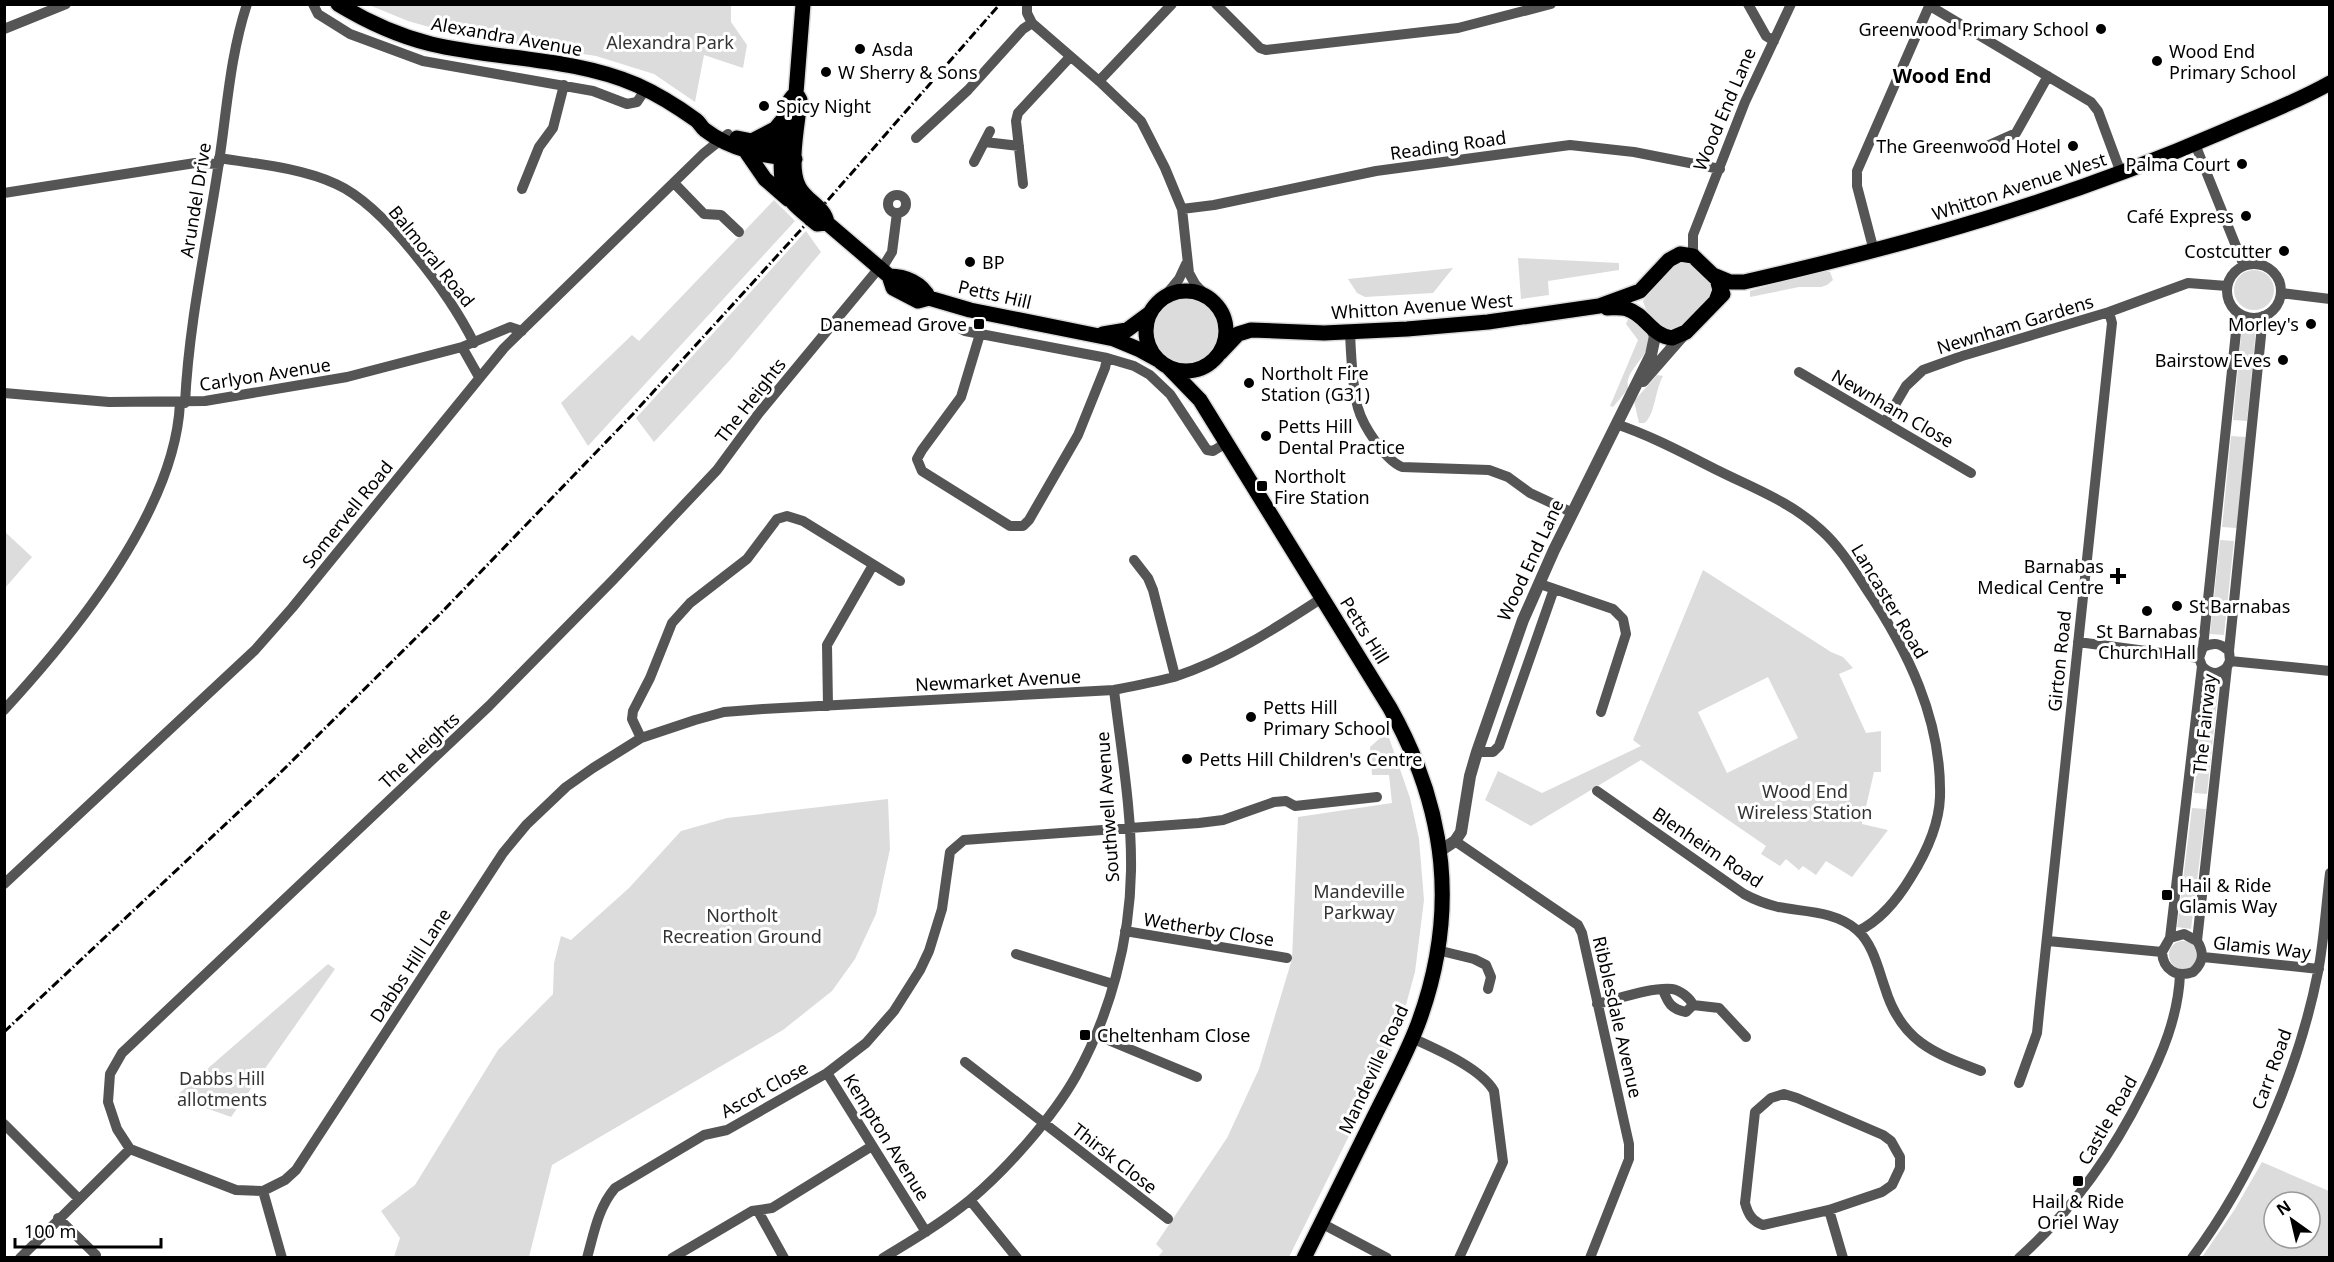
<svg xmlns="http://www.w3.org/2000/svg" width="2334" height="1262" viewBox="0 0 2334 1262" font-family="'Noto Sans',sans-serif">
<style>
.green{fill:#dcdcdc;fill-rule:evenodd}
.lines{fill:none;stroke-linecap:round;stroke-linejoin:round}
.primary-casing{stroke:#dbdbdb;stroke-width:18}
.minor{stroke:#555;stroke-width:10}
.tertiary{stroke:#555;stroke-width:12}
.primary{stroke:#000;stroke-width:15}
.rail{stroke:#000;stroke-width:3;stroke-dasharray:9 3 1.5 3;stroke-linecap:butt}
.poi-dot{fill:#000;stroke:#fff;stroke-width:2}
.labels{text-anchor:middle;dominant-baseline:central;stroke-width:6;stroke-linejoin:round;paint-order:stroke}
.poi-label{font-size:18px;fill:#000;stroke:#fff;text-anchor:start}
.street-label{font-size:18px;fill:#000;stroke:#fff}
.park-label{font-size:18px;fill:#333;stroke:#fff}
.neighbourhood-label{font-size:20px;font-weight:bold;fill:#000;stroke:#fff}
</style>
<rect width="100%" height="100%" fill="#fff"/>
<path class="green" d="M369 5H731V22L747 45 743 68 704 55 695 102 654 74 596 56 461 36 408 21Z
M774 200 795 221 588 446 561 403 632 335 639 341Z
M806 231 821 252 730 360 654 442 636 418Z
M1518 258 1619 263V270L1548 281 1549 295 1521 299Z
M1681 261C1693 263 1710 279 1712 291 1706 308 1685 326 1669 331L1647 313 1643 301 1673 266Z
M1453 268 1433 293 1365 297 1357 293 1348 279Z
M1822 270 1830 272 1833 280 1827 285 1821 287H1799L1750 297V291Z
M2234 290a20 20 0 1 1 40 0a20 20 0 1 1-40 0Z
M1153 332a33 33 0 1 1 66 0a33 33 0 1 1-66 0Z
M1628 319C1674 339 1633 359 1628 380 1627 383 1628 386 1628 389L1613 407 1610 406 1638 340 1626 324Z
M2242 327 2256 329 2247 421 2233 420Z
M1657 375 1663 376C1656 388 1655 410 1648 419 1645 424 1643 423 1639 423L1634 401Z
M2231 436 2246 437 2237 528 2222 527Z
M5 532 32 557 5 588Z
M2220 540 2234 541 2224 635 2210 634Z
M1703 570 1831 652 1843 657 1853 668 1839 674 1866 733 1881 731V772H1874L1862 824 1888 830 1852 877 1826 861 1816 875 1803 866 1799 870 1786 859 1780 866 1761 854 1766 846 1641 760 1531 826 1485 800 1498 771 1542 793 1641 746 1633 740ZM1768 677 1798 738 1727 773 1698 712Z
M2206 680 2219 681 2207 794 2194 793Z
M1387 732 1410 798 1419 839 1424 900 1415 972 1396 1041 1289 1257H1158L1163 1251 1156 1244 1227 1138 1259 1069 1292 959 1298 817 1392 803 1389 775H1372L1370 747Z
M888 799 890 849 876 914 855 959 832 991 783 1030 552 1165 529 1257H394L400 1238 381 1211 415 1185 498 1050 553 994 554 963 561 936 571 940 629 888 681 831 727 818Z
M2192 808 2206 809 2191 929 2177 927Z
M2169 955a14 14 0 1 1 28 0a14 14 0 1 1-28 0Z
M328 964 335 969 231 1117 175 1097Z
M2262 1162 2329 1191V1257H2202L2235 1209ZM2274 1202H2310V1238H2274Z"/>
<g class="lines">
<defs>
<path id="primary" d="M338 4C366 21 399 36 431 44 498 60 572 57 637 85 657 94 678 107 696 120 700 123 701 127 705 130 731 150 764 156 795 159
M803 4 796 93 800 100C798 122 788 168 799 187 806 201 825 207 827 223
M796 93C795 94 791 98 790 100 783 115 777 176 785 191 791 204 806 214 817 224L827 223
M737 138 793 149
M750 142 775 129 786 116
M745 150 765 179 788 199
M827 223 889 276 893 288 918 301 929 298 970 310 1114 339 1138 349 1160 361
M1713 275 1730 282H1744C1908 245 2068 199 2222 132 2258 116 2295 103 2330 83
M889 276C905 276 922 283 929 298
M1146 331a40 40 0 1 1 80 0a40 40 0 1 1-80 0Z
M1607 308C1614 308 1621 307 1627 309 1645 314 1652 336 1672 338L1686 332 1723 294
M1103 334 1127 330 1150 313
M1220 353 1238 334 1251 330 1324 333 1407 329 1488 322 1599 306 1640 291 1669 260 1680 254 1693 256 1717 279 1720 290 1716 301
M1168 367 1200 400 1390 708C1447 810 1459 913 1418 1024 1405 1058 1387 1090 1371 1123 1349 1168 1326 1213 1304 1258"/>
</defs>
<use href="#primary" class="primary-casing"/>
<path class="minor" d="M313 4 318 14 350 34 423 61 593 91 627 104 637 102 645 90
M1027 4V13L1032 23 1099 81 1141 121 1165 168 1182 209 1189 273 1195 284 1207 297
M1216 4 1260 48 1266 50 1458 28 1551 4
M1748 4 1766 36 1774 41
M1930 6 2091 102 2098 111 2121 173
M4 29 66 4
M1099 81 1172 4
M916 138 968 90 1023 29 1032 23
M985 142 1019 146
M2195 144 2244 266
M1989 145 2016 133 2048 76
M219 158C258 164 301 168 336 184 385 206 450 295 474 343
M974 162 990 131
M674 183 704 214 721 215 739 232
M1023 184 1016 121 1018 113 1070 57
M522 189 539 147 553 128 564 85
M4 193 195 163 219 164
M888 204a9 9 0 1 1 18 0a9 9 0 1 1-18 0Z
M1182 209 1214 205 1376 171 1570 145 1634 152 1720 169
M1874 251 1857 186V171L1930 4
M1697 260 1693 251V235L1745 102 1791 4
M2227 291a27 27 0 1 1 54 0a27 27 0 1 1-54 0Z
M881 270 892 252 897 213
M2281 293 2330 299
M1161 301 1179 279 1186 264
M2238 313 2203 647 2199 658 2202 666 2170 938 2162 952C2163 970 2177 978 2193 972 2204 962 2204 952 2197 941L2227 667 2230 661 2229 651 2263 316
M960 326 961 329 965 331 1107 358 1134 366 1150 375 1170 394 1207 450 1213 451 1226 443
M1350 332C1351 355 1352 386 1358 408 1363 426 1385 460 1402 467L1489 470 1508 477 1530 493 1573 513
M980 334 961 397 922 450 917 459 922 471 1010 526H1023L1029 520 1078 435 1105 368 1107 358
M462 347 479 377
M1799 372 1971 473
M4 393 109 402 205 401 347 377 462 347 510 327 522 331
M185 403C189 321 207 242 219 162 227 109 230 56 247 4
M1885 422 1906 386 1923 370 1962 356 2109 312 2188 283 2227 286
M1616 424C1652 436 1685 454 1719 471 1755 489 1791 502 1821 530 1839 546 1852 567 1865 587 1907 649 1942 719 1940 797 1939 826 1926 853 1911 877 1899 897 1880 921 1858 931
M1134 560 1148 578 1153 590 1175 676
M1540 584 1613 609 1623 619 1626 634 1601 712
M2078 642 2199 658
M2203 647C2214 642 2220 643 2229 651
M2230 661 2330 671
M2202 666C2210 675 2219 675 2227 667
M828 706 827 645 873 565
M4 710C75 633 175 510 180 403
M641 738 632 719 633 711 650 678 672 623 690 603 747 559 777 519 787 516 803 521 900 581
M1477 752H1493L1499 746 1554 589
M1597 791 1744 894C1755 900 1766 904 1778 907 1805 912 1835 911 1857 930 1873 944 1878 968 1885 988 1901 1041 1933 1053 1981 1071
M1455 841 1578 925 1582 933 1629 1144V1159L1590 1258
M4 884 255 650 292 608 504 348 703 154 728 134
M1125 931 1287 958
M2170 938 2184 934 2197 941
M2048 941 2162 952
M1437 950 1474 959 1486 965 1491 977 1488 989
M1016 954 1113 984
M2203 957 2319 969
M1597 1004C1618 999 1651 987 1672 989 1680 990 1690 998 1693 1005L1686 1012C1671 1009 1668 1003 1663 990
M1693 1005 1719 1008 1746 1037
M1096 1035 1197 1077
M1412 1038C1436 1049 1481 1068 1494 1091L1503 1162 1459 1258
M965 1062 1168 1219
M827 1073 926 1232
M2019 1083 2037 1033 2040 1003 2112 323 2109 312
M1784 1094 1797 1098 1883 1135 1891 1141 1900 1157V1168L1892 1185 1882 1192 1829 1210 1763 1225C1752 1221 1748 1214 1745 1203L1755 1112 1771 1098Z
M4 1124 79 1199
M263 1191 236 1190 130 1149 117 1129 108 1102 110 1074 122 1053 489 706 613 580 717 470 759 413 879 268
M970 1200 1017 1258
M1829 1210 1843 1258
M758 1211 784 1258
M58 1218 96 1255V1258
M1321 1223 1387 1258
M20 1258 130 1149
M282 1258 263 1191 285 1180 296 1170 503 853 527 824 547 805 566 787 593 768 641 738 695 720 724 712 763 709 1114 690C1134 686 1154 682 1174 677 1227 660 1276 628 1322 598
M587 1258C594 1233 598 1208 615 1188L704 1135 727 1130 827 1073 866 1043 894 1011 920 970 929 951 942 909 950 852 964 840 1199 823 1223 820 1274 802 1286 801 1295 806 1377 797
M672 1258 752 1211 772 1208 872 1146
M883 1258C913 1240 943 1222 970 1200 1007 1169 1053 1117 1076 1076 1110 1015 1130 940 1131 871 1132 811 1121 750 1114 690
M2019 1258C2072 1211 2111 1156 2143 1092 2162 1055 2178 1017 2180 975
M2192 1258C2253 1176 2298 1072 2318 972 2324 940 2326 906 2330 873"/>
<path class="tertiary" d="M1643 381 1685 333
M1440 851 1455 841 1461 832 1470 776 1477 752 1523 620 1554 550 1651 355 1655 336 1651 327"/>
<use href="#primary" class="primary"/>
<path class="rail" d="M4 1032 279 774 440 614 633 414 828 200 1000 4"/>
</g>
<g class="poi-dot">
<circle cx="2101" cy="29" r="6"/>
<circle cx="860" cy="49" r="6"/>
<circle cx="2157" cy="61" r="6"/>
<circle cx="826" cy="72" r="6"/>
<circle cx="764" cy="106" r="6"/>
<circle cx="2073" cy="146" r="6"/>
<circle cx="2242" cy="164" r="6"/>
<circle cx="2246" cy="216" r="6"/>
<circle cx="2284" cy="251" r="6"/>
<circle cx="970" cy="262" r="6"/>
<rect x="973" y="318" width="12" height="12" rx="3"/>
<circle cx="2311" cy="324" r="6"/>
<circle cx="2283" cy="360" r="6"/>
<circle cx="1249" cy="383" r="6"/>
<circle cx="1266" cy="436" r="6"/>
<rect x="1256" y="480" width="12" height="12" rx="3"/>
<path d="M2115 567h6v6h6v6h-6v6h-6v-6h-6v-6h6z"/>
<circle cx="2177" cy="606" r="6"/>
<circle cx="2147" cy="611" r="6"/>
<circle cx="1251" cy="717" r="6"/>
<circle cx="1187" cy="759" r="6"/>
<rect x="2161" y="889" width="12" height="12" rx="3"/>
<rect x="1079" y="1029" width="12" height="12" rx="3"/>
<rect x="2072" y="1175" width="12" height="12" rx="3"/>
</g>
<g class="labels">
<g class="poi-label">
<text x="2089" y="29" text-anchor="end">Greenwood Primary School</text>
<text x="872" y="49">Asda</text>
<text x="2169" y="51">Wood End<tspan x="2169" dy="21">Primary School</tspan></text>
<text x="838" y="72">W Sherry &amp; Sons</text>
<text x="776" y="106">Spicy Night</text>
<text x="2061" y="146" text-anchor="end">The Greenwood Hotel</text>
<text x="2230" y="164" text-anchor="end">Palma Court</text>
<text x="2234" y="216" text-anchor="end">Café Express</text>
<text x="2272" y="251" text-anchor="end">Costcutter</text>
<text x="982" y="262">BP</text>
<text x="967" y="324" text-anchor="end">Danemead Grove</text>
<text x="2299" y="324" text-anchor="end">Morley's</text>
<text x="2271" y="360" text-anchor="end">Bairstow Eves</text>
<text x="1261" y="373">Northolt Fire<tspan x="1261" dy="21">Station (G31)</tspan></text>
<text x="1278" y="426">Petts Hill<tspan x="1278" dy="21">Dental Practice</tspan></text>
<text x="1274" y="476">Northolt<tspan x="1274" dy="21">Fire Station</tspan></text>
<text x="2104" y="566" text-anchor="end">Barnabas<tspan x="2104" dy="21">Medical Centre</tspan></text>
<text x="2189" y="606">St Barnabas</text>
<text x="2147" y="631" text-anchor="middle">St Barnabas<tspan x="2147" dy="21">Church Hall</tspan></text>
<text x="1263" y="707">Petts Hill<tspan x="1263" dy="21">Primary School</tspan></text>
<text x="1199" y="759">Petts Hill Children's Centre</text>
<text x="2179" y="885">Hail &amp; Ride<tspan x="2179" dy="21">Glamis Way</tspan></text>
<text x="1097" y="1035">Cheltenham Close</text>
<text x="2078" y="1201" text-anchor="middle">Hail &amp; Ride<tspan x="2078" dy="21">Oriel Way</tspan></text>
</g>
<g class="street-label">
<text transform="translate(507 36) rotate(10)">Alexandra Avenue</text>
<text transform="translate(1724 109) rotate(-67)">Wood End Lane</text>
<text transform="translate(1448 145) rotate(-8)">Reading Road</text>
<text transform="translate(2019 186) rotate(-18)">Whitton Avenue West</text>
<text transform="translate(195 200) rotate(-81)">Arundel Drive</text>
<text transform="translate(432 256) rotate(51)">Balmoral Road</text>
<text transform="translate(995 294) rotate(13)">Petts Hill</text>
<text transform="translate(1422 306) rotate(-4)">Whitton Avenue West</text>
<text transform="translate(2015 324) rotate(-17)">Newnham Gardens</text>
<text transform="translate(265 374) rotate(-9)">Carlyon Avenue</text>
<text transform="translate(750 400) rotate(-52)">The Heights</text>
<text transform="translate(1893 408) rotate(30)">Newnham Close</text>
<text transform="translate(347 514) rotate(-51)">Somervell Road</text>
<text transform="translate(1530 560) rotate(-65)">Wood End Lane</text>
<text transform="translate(1890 601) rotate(59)">Lancaster Road</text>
<text transform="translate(1365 630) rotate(58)">Petts Hill</text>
<text transform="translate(2059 661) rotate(-84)">Girton Road</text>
<text transform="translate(998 680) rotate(-3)">Newmarket Avenue</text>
<text transform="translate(2204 724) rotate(-84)">The Fairway</text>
<text transform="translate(419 750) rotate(-43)">The Heights</text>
<text transform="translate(1107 807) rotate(-94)">Southwell Avenue</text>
<text transform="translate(1708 847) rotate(34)">Blenheim Road</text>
<text transform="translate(1209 929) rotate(9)">Wetherby Close</text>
<text transform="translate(2262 947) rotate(6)">Glamis Way</text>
<text transform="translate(410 965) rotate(-57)">Dabbs Hill Lane</text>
<text transform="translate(1618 1017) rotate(77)">Ribblesdale Avenue</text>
<text transform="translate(1373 1069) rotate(-65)">Mandeville Road</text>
<text transform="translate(2271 1069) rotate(-70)">Carr Road</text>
<text transform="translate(764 1089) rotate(-29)">Ascot Close</text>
<text transform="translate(2107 1120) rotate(-60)">Castle Road</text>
<text transform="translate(887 1137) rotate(58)">Kempton Avenue</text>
<text transform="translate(1115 1158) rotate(38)">Thirsk Close</text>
</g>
<g class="park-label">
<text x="670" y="42">Alexandra Park</text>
<text x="1805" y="791">Wood End<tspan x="1805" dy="21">Wireless Station</tspan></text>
<text x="1359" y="891">Mandeville<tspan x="1359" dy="21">Parkway</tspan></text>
<text x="742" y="915">Northolt<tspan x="742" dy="21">Recreation Ground</tspan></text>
<text x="222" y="1078">Dabbs Hill<tspan x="222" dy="21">allotments</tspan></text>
</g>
<g class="neighbourhood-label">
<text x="1942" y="75">Wood End</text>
</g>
</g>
<rect width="2334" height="1262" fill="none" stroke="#000000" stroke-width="12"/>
<g transform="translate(2292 1220) rotate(326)"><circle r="28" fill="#ffffff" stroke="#999999" stroke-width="1.5"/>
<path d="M0-4.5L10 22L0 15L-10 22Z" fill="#000000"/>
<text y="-9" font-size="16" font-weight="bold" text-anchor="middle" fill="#000000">N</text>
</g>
<path d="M15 1238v9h146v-9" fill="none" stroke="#000000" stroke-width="3"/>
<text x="24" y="1238" font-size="18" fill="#000000" stroke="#ffffff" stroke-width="4.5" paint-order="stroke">100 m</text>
</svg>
